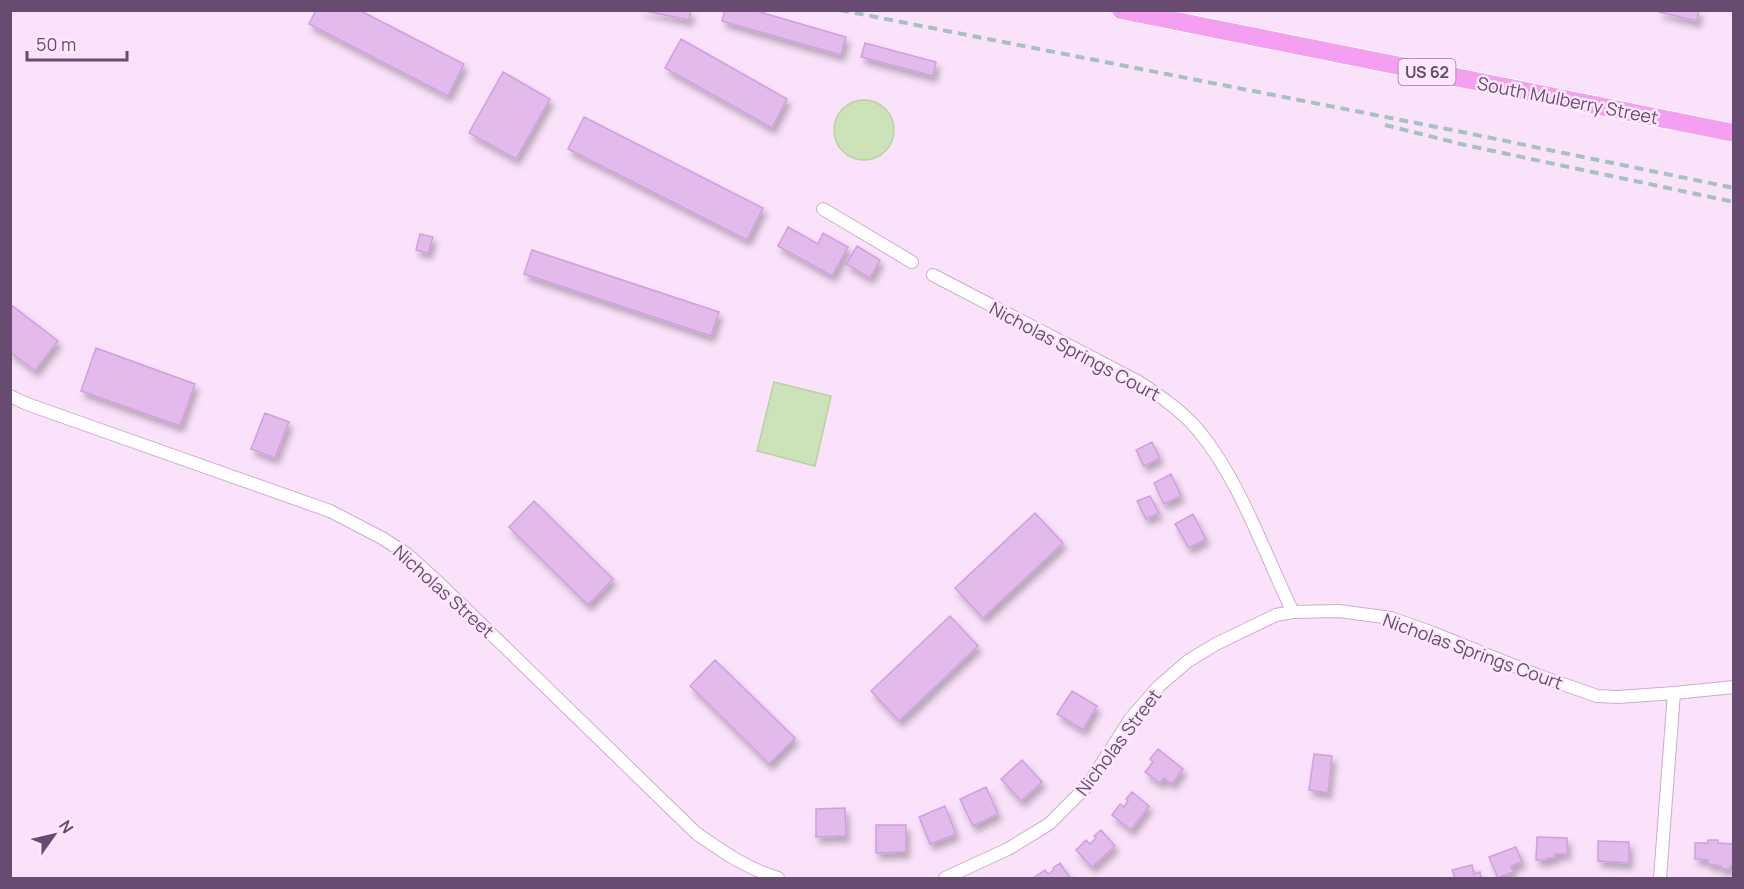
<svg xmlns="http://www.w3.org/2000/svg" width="1744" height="889" viewBox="0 0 1744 889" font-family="Manrope,sans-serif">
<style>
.water{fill:#cce2b9;stroke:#b7d3a0;stroke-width:1.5}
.building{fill:#e2baeb;stroke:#d19edf;stroke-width:1.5;filter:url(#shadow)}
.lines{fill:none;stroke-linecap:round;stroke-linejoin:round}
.minor-casing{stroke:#c8adcd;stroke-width:14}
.primary-casing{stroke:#fff;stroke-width:20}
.minor{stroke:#fff;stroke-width:12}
.primary{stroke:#f59ff3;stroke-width:18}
.rail{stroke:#a3c2c0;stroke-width:4;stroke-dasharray:9 6;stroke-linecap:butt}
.labels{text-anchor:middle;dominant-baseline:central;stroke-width:5;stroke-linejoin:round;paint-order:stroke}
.shield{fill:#fee8fe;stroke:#947a9b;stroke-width:1.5}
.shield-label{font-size:16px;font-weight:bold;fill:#674b70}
.street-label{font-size:18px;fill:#674b70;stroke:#fee8fe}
</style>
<defs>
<filter id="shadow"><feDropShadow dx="3.5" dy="6" stdDeviation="3" flood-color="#0004"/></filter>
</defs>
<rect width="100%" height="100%" fill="#fae3fa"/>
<path class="water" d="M834 130a30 30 0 1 1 60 0a30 30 0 1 1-60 0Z
M774 382 831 396 815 466 757 451Z"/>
<path class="building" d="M316 10H359L464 64 448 96 309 24Z
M640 10H691L689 20Z
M725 10H753L846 37 841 55 722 21Z
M1660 10H1699L1697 21 1659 12Z
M681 39 787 99 772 128 665 68Z
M865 43 936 62 933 76 861 57Z
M503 72 550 99 516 159 469 133Z
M584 117 763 208 747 240 568 149Z
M788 227 818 244 823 233 848 247 832 276 778 246Z
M420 234 433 237 428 253 416 250Z
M857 246 880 260 870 278 846 264Z
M532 250 719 312 711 336 524 274Z
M10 304 58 341 35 371 10 352Z
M96 348 195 384 180 426 81 391Z
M265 413 289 422 275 458 251 449Z
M1152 442 1160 458 1144 466 1136 450Z
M1171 474 1181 496 1164 504 1154 483Z
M1150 496 1159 513 1146 519 1137 501Z
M534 501 613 579 588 605 509 527Z
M1035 513 1063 543 983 618 955 588Z
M1193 514 1206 539 1189 548 1175 524Z
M950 616 978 646 899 721 871 691Z
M715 660 795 738 769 764 690 686Z
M1072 691 1097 706 1083 730 1057 714Z
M1158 749 1183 769 1172 784 1164 778 1160 783 1145 772 1153 762 1150 759Z
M1314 754 1332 756 1328 793 1309 790Z
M1022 760 1042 782 1021 801 1001 779Z
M986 787 998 814 973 826 960 799Z
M1132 792 1149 806 1131 830 1112 815 1120 804 1124 807 1128 801 1126 799Z
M945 806 956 834 930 844 919 817Z
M845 808 846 836 816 837V809Z
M876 825H906V852L876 853Z
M1101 830 1115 846 1092 867 1076 850 1086 840 1090 844 1096 838 1094 836Z
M1537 837 1567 838V854H1555V858H1547V860H1536Z
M1708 840H1718V843L1734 844V866H1730V869H1721V866L1708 864V860L1695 859V843H1708Z
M1598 841 1629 842V863L1598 861Z
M1516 847 1522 862 1511 866 1513 872 1498 878 1489 857Z
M1060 863 1070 878H1033L1045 870 1048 874 1054 870 1053 868Z
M1472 865 1474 874 1480 872 1481 878H1455L1452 870Z"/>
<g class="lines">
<defs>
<path id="minor" d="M823 209 912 262
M933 275 1137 381C1159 395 1181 410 1198 430 1240 480 1264 553 1293 612L1339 611 1391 618 1433 633 1537 675 1597 696 1618 697 1674 693 1734 687
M10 396 27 404 330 511 382 538 407 554 441 585 696 833C722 851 747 869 778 878
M945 878 1008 849 1049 824 1088 785 1131 718 1159 686 1188 661 1216 644 1276 615 1293 612
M1660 878 1674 693"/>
<path id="primary" d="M1121 10 1734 133"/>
</defs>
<use href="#minor" class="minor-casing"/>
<use href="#primary" class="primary-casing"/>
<use href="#minor" class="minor"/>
<use href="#primary" class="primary"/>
<path class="rail" d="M840 10 1457 131 1734 188
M1385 125 1465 145 1734 202"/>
</g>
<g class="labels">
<rect class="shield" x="1398.5" y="59" width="57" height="26" rx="4.5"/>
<g class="shield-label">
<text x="1427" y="72">US 62</text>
</g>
<g class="street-label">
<text transform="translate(1568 100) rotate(11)">South Mulberry Street</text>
<text transform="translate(1075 351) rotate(28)">Nicholas Springs Court</text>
<text transform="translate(444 591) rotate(42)">Nicholas Street</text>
<text transform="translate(1473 651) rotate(20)">Nicholas Springs Court</text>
<text transform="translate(1118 742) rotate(-53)">Nicholas Street</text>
</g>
</g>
<rect width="1744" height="889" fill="none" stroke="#674b70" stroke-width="24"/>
<g transform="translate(54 835) rotate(56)" stroke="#fee8fe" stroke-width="4.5" paint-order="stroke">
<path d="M0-4.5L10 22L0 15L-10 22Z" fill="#674b70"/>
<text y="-9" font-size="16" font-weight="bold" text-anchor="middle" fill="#674b70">N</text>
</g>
<path d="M27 51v9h100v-9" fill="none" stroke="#674b70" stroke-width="3"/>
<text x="36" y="51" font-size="18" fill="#674b70" stroke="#fee8fe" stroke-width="4.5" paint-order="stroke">50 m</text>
</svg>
